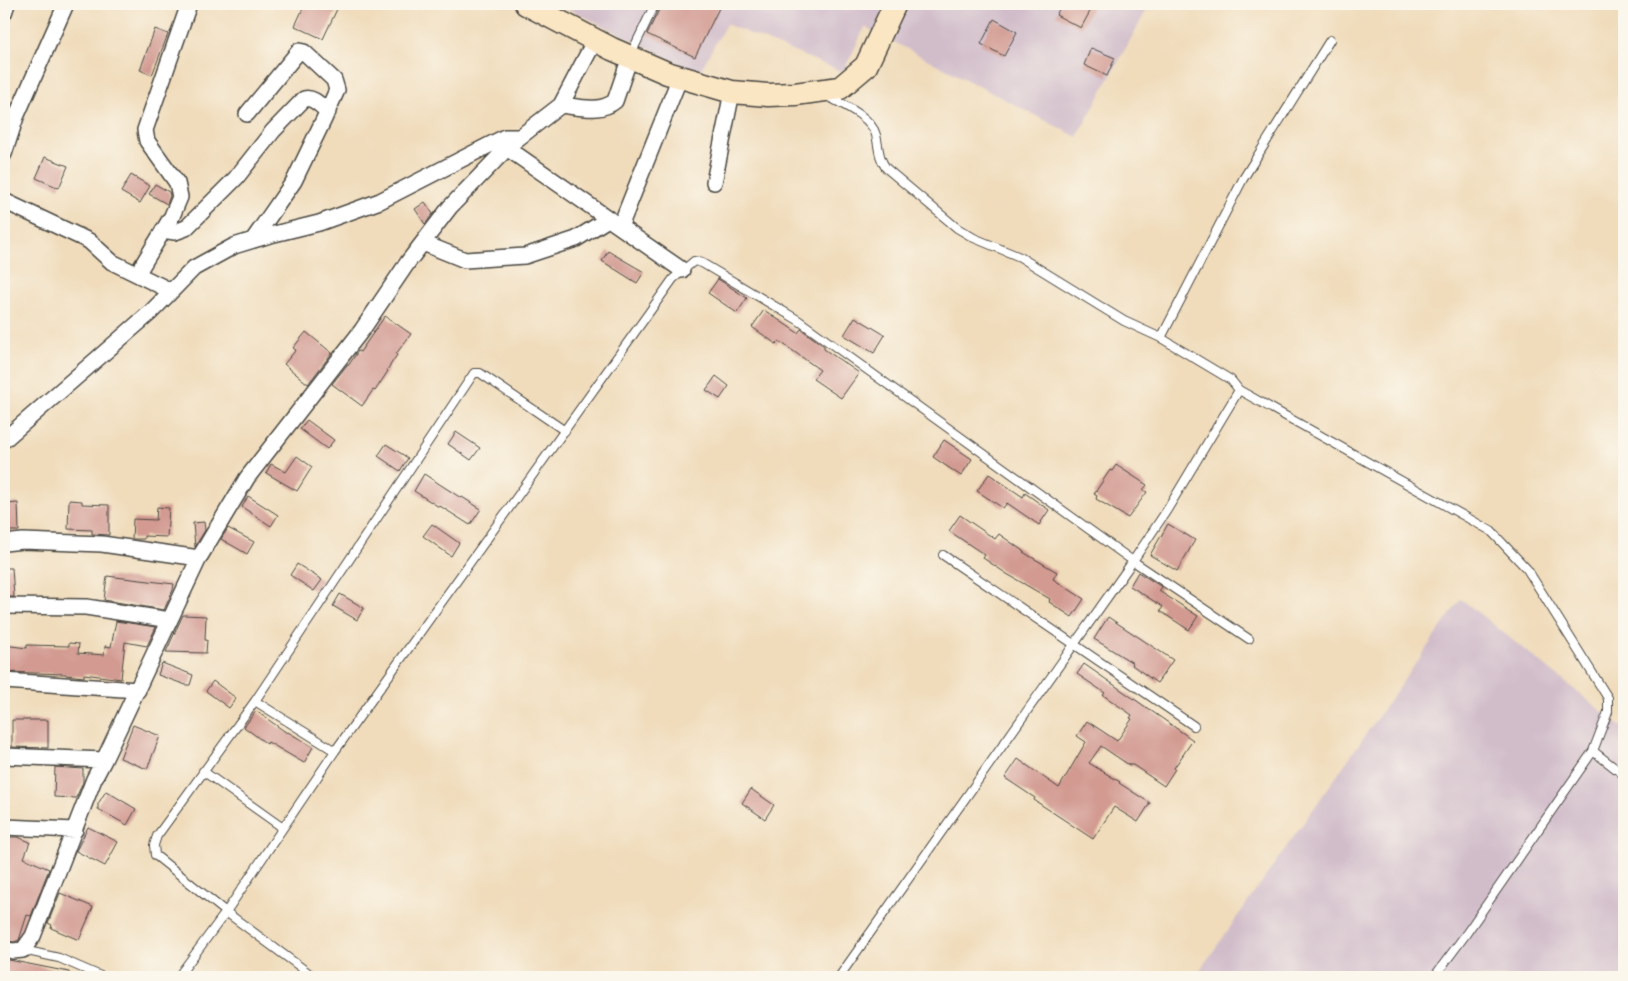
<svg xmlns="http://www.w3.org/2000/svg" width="1628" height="981" viewBox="0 0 1628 981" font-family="'Patrick Hand',sans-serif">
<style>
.industrial{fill:#d1bdca}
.building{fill:#d29a91}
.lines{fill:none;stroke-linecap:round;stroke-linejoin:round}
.lane-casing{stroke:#494641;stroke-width:10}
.street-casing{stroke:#494641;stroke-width:18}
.secondary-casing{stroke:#494641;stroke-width:25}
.lane{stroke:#fff;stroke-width:8}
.street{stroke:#fff;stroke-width:15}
.secondary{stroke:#fbe6c3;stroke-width:22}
</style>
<rect width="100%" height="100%" fill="#fbf7ec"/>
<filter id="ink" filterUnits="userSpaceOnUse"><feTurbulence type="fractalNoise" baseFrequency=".02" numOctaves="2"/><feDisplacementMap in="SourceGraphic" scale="10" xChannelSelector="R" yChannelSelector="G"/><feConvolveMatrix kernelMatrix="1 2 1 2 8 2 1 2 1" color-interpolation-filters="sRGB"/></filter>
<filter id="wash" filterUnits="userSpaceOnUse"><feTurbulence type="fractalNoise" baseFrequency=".0096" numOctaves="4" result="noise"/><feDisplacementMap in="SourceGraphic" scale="20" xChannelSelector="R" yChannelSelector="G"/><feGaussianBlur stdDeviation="1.12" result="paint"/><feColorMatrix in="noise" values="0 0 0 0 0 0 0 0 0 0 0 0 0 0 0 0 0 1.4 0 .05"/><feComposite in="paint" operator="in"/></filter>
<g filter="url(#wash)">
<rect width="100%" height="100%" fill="#f0dcbb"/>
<path class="industrial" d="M559 4H1150L1077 137 865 27 843 72 726 24 699 73Z
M1461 599 1624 729V977H1195Z"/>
<g id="blocks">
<path class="building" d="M305 4H330L338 7 323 39 295 26Z
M662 4H721L695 57 647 34Z
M1062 4H1094L1081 28 1056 15Z
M994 19 1017 32 1004 56 981 44Z
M155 29 168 34 152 75 140 70Z
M1091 48 1115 58 1107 76 1084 65Z
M45 157 68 166 59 188 36 178Z
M131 175 150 186 140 203 121 192Z
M155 184 169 192 170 196 167 204 149 194Z
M425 202 433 214 425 224 415 209Z
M608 251 644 272 637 283 602 261Z
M718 279 747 298 737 313 708 293Z
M764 310 798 333 801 329 824 346V349L859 373 841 398 813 379 820 370 779 341 776 344 752 327Z
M385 316 411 334 396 354 397 355 387 370 388 371 375 391 373 390 362 406 332 384 347 365 348 366 358 351 360 352Z
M855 317 885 335 874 353 844 335Z
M306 332 332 353 308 384 284 364 296 350 293 348Z
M716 376 729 386 720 399 706 390Z
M307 420 334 440 327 449 300 429Z
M456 432 480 448 471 460 448 444Z
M944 440 972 459 961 476 933 457Z
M386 444 408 458 400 471 378 456Z
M297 456 312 467 297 491 266 473 271 464 286 472Z
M1116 465 1147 485 1143 490 1147 492 1128 518 1096 499 1097 496 1094 494 1110 470 1112 471Z
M424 474 461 498 462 497 481 509 470 525 440 506 439 507 414 491Z
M989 474 1023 497 1025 493 1049 510 1039 525 1007 503 1003 508 977 491Z
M248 496 278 515 271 526 242 507Z
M69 500 82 501V504L109 505V535L92 534V530L68 529Z
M18 503 19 531H4V504Z
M157 507 169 508 167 537 144 536V539H132L133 519 156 520Z
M960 515 995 539 999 534 1023 551V552L1057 572 1053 579 1084 599 1072 617 1049 602 1050 599 1007 574 983 558 985 555 949 531Z
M204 522 205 530 195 547 193 523Z
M432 524 459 543 451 556 423 536Z
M1168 524 1195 540 1177 571 1150 555Z
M228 528 254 542 247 554 221 539Z
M297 564 322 580 314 591 290 575Z
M4 568H12L14 597H4Z
M1138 572 1162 587 1159 591 1198 616 1189 630 1160 611 1163 607 1130 586Z
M107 576 174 584 173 590 164 610 104 600Z
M340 594 364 608 357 620 333 606Z
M183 615 206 616 205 640H207L206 653 166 652Z
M1108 617 1173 660 1157 683 1132 665 1133 663 1094 639Z
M116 621 156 627 147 646 125 642 121 679 84 674V677L66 675V674L4 672V645L27 648V645L69 646V643L79 644 78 653 104 655 105 646 111 647Z
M162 663 193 675 190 685H186L158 675Z
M1084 664 1193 740 1174 768 1175 769 1164 786 1133 765H1129L1101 746 1089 763 1120 782 1119 783 1150 803 1138 822 1114 807 1093 839 1034 800 1035 798 1005 778 1018 759 1059 788 1086 742 1077 736 1087 721 1117 741 1132 719 1130 718 1132 715 1103 695 1105 693 1077 674Z
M213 681 236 698 229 708 206 691Z
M256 711 287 733 288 732 313 747 304 763 268 742 267 744 244 727Z
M12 720H48V748L12 747Z
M133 725 160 736 147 769 120 758Z
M55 767 83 769V782L76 798 54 797Z
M751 789 774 805 765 819 742 803Z
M106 791 136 809 127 825 98 809V804Z
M88 827 118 842 105 866 76 851Z
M7 837H18L30 842 24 858 49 869 31 916 27 915 19 940 14 942 4 940V844Z
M60 893 93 907 79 940 51 928 52 925 48 923Z
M4 959 69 972V977H4Z"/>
</g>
</g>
<g filter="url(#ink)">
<use href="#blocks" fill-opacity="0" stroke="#494641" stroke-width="1"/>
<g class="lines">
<defs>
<path id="lane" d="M630 56 655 4
M825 95C841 104 871 116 876 135 879 147 878 157 886 168L957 228 974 238 1020 257 1124 321 1161 338 1231 380 1239 390 1167 510 1133 561 839 977
M1161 338 1243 179 1330 40
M1239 390 1491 531 1527 569 1608 698V712L1593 751 1466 934 1434 977
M943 555 1194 726
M255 701 335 751
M1593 751 1624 775
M203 771 283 828
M23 950 59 958 103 977
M178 977 226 912 335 751 673 279 694 261 702 263 798 320 1133 561 1249 639
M314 977 226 912 155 855 154 845 157 836 255 701 474 373H480L565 431"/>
<path id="street" d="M4 13 7 4
M561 105C579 107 601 113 615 101L630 57
M247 114 299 51 304 52 334 80 337 90 324 119 294 181 253 240
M507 148 682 270
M4 154 16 117 66 4
M714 182 732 92
M4 201 89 241 112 262 171 291
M620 227 680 77
M163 230 175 232 186 228 236 178 273 131 304 99C313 96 321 106 328 112
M423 243 465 260 525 256 576 239 608 219
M137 274 172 216 180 197 177 183 147 141 145 130 189 4
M4 440 151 312 194 268 234 246 270 235 319 223 380 201 505 137H519
M4 543 23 541 102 544 199 558
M4 606 86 607 170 620
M4 681 138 690
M4 756 104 760 199 558 247 478 362 330 408 262 450 207 512 143 561 105 595 40
M4 827 75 830
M4 949 13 951 23 950 33 936 94 779 104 760"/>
<path id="secondary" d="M526 4 612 49 667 73 732 92 768 95 795 94 840 88 866 66 895 4"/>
</defs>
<use href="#lane" class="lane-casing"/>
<use href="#street" class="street-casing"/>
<use href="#secondary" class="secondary-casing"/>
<use href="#lane" class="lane"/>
<use href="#street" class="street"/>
<use href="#secondary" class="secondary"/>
</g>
</g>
<rect width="1628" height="981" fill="none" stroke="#fbf7ec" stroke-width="20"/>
</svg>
